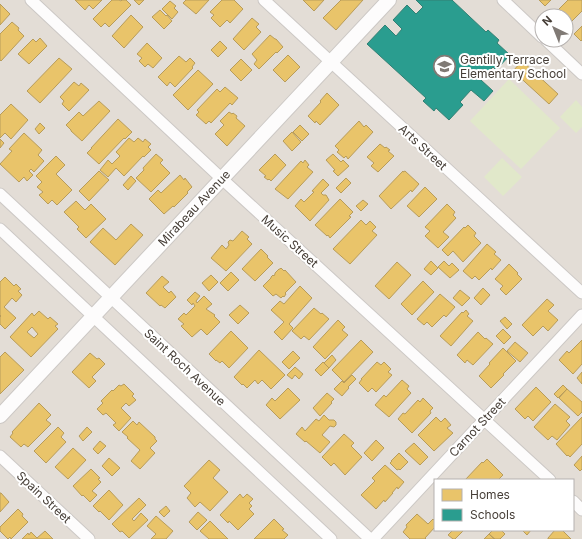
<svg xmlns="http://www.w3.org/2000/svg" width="582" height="539" viewBox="0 0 582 539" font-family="Inter,sans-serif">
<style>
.residential{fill:#e3ddd6;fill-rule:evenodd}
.green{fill:#e1e8ca}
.homes{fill:#e9c46a;stroke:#b89c5a;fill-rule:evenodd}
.schools{fill:#2a9d8f;stroke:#328074}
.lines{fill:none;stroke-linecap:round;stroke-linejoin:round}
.minor-casing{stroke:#ccc8c5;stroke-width:13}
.tertiary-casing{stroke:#ccc8c5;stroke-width:16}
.minor{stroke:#fdfcfc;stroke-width:11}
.tertiary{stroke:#fdfcfc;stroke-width:14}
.labels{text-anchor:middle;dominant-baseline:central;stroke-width:4;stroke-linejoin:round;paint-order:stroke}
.poi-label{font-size:12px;fill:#453d36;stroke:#fff;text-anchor:start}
.street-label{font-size:12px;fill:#453d36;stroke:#fff}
</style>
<rect width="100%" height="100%" fill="#efece9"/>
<path class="residential" d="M0 0H582V539H0ZM542 16H566V40H542ZM435 480H573V530H435Z"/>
<path class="green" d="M509 79 560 128 521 169 470 121Z
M576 100 582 107V127L576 133 560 117Z
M502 158 522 177 503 196 484 177Z"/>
<path class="homes" d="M75 0H102L93 9 89 5 85 10Z
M112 0H119L121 1 122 0H126L131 5 109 27 105 23 101 27 93 19Z
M134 0H144L139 5Z
M186 0H209L196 14 183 3Z
M222 0H234L243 9 230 23 227 20 220 27 211 18 214 15 210 12Z
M303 0H324L314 11Z
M341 0H363L336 30 323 18Z
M539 0H551L545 6Z
M568 0H582V11L569 24 566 21V16H558L555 13Z
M170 1 176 6 174 8 178 12 172 19 162 9Z
M0 4 10 14 0 25Z
M160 10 166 16 167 15 172 21 164 29 152 17Z
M131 15 143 27 124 48 112 36Z
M252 18 259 24 256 27 261 32 244 50 233 39Z
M12 22 19 28 18 30 24 36 1 61 0 60V34Z
M582 26V40L581 41 574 34Z
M270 35 275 39H276L283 47 277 53 276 52 259 69 254 64 257 60 252 54Z
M40 38 47 46 29 64 18 54 33 39 36 42Z
M220 41 227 48 218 57 211 50Z
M147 43 162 58 153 68 148 64 145 67 139 61 142 58 137 54Z
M288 55 300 67 285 82 273 70Z
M179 56 186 62 190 58 195 63 192 67 193 68 175 87 170 82 167 86 158 77Z
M59 58 72 69 40 103 27 91Z
M241 59 252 70 241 81 230 70Z
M522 61 558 94 549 104 513 71Z
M198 70 213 84 188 110 173 95Z
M74 82 79 86 81 83 89 90 69 111 62 104 64 101 60 97Z
M225 87 238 98 232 105 230 103 211 123 209 121 206 124 196 115 199 112 197 110 217 89 220 92Z
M327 93 339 105 320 125 316 121 315 123 308 116 321 102 320 101Z
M99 101 110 111 82 141 71 131V130L66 125 79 112 83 116Z
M11 104 28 120 11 139 5 133 0 138V115Z
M229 112 232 114 233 113 237 116 236 118 245 126 227 146 215 134 224 125 220 121Z
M118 119 132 132 125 139 124 138 99 164 87 153 92 148H91Z
M359 121 364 127 366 125 373 132 348 159 346 156 344 158 337 152 339 150 335 146Z
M40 123 45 128 39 134 35 129Z
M300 125 309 134 302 141 293 132Z
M292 132 301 142 292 151 283 141Z
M24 133 42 150 38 155 44 161 34 172 31 169 29 171 33 175 27 181 24 177 19 182 0 164 12 151 9 149Z
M129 138 134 142 138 138 143 142 145 139 151 144 148 147 151 150 144 157 143 156 124 176 116 168 108 177 100 170 108 160 112 164 120 156 116 152Z
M0 139 4 143 0 148Z
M380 144 385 148 386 147 390 150 388 151 394 156 378 172 371 166 374 163 367 157Z
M156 154 163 160 160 163 170 173 151 192 136 178 144 170 143 168Z
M275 154 286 165 271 181 269 179 268 180 264 177 266 176 259 170Z
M333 154 341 162 343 160 349 166 338 176 333 171 335 170 326 160Z
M56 156 65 165 56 174 72 190 57 205 52 200 48 204 39 195 43 192 37 187 42 182 36 176Z
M305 160 309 165 307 167 313 172 288 199 275 189 301 161 303 163Z
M99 171 109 180 89 201 79 191Z
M403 171V172L405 171 419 184 412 192 411 190 391 209 379 196Z
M180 175 184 180 185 178 192 187 187 192 188 193 174 207 173 206 164 214 149 199 158 190 161 193Z
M131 176 136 181 128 190 123 185Z
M346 178 351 183 341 193 336 188Z
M323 179 329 185 321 193 323 195H326L329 200 310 221 295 206 301 199 304 202 314 192 312 191Z
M425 187 437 199 419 217 407 206Z
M340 199 353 212 349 216 351 217 330 238 328 235 327 236 315 225Z
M363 200 368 204 361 211 356 206Z
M76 201 85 210 91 204 106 219 86 238 77 229 79 227 64 212Z
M447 204 455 212 453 215 456 218 443 232 449 237 438 248 425 236 430 231 425 227Z
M361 220 366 225 370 221 376 227 372 231 377 235 350 264 333 249Z
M131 224 143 235 115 265 90 242 103 228 116 240Z
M468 225 476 233 474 236 481 243 463 262 453 251 448 256 442 250 464 227 465 228Z
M242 231 249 237 247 239 252 244 231 266 226 271 211 258 222 245 226 249 229 245 228 242 230 240 233 241Z
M487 244 496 252 494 254 501 260 492 270 491 268 479 280 475 276 472 279 463 271Z
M261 249 268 256 267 257 273 263 255 281 242 269Z
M431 261 438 268 431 275 424 269Z
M444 261 449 266 452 263 459 270 450 278 438 267Z
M397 262 411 275 389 299 375 286Z
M509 264 518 273 517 274 522 279 506 295 500 289 503 286 495 279Z
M281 268 284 271 285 270 296 282 285 293 286 294 284 297 283 296 281 298 276 294 273 296 263 286 271 278V277L273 275 274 276 275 274V273L279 269H280Z
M231 272 239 280 228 291 220 283Z
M211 275 218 282 209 291 202 283Z
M162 276 169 282 163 287 169 293 171 291 176 297 165 308 161 305 160 306 146 293Z
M5 277 14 286 16 284 21 289 18 291 22 295 16 302 12 298 5 306 4 307 16 318 5 329 0 324V317L1 316 0 315V282Z
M423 281 434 292 412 315 401 304Z
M300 286 312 298 289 324 293 328 282 340 274 332 284 322 271 310 280 301 284 304Z
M483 288 490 295 481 305 474 298Z
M460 290 470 298 462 306 453 298Z
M195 292 200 296 196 301 197 303 204 296 212 304 206 309 215 315 214 316 220 322 207 335 201 329 192 337 181 326 184 324 178 319 184 313 186 315 195 306 193 303 192 305 187 300Z
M440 294 455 307 446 317 444 315 432 327 427 322 424 325 417 319Z
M547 299 554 305 548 311 558 320 548 331 543 326 533 336 522 325Z
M240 305 249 313 238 324 229 315Z
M314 308 321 314 322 313 329 319 309 340 304 336 301 339 292 331Z
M466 310 469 314 467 316 473 321 451 346 440 336 462 312 463 313Z
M39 311 48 319 50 317 58 324 55 326 58 329 31 357 10 337 32 313 34 316ZM32 327 38 334 34 338 27 332Z
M505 317 512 324 507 329 500 321Z
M338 320 345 327 342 330 348 335 325 359 313 347Z
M503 329 511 337 504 344 496 336Z
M231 331 248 348 229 368 222 361 220 363 216 360V361L209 354Z
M478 332 485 339 486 338 493 344 473 365 467 360 465 363 457 355Z
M361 340 373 352 344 382 332 370Z
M582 340V364L573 374 559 360 567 351 569 353Z
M515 342 528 353 520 362 507 351Z
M503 348 516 361 503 374 504 375 491 388 479 376 490 364 489 363Z
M259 350 285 375 271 389 262 380 258 384 255 380 247 388 243 384 242 385 234 377Z
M293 351 300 358 289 369 282 362Z
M5 352 24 370 0 394V357Z
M90 353 97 359 99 358 105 364 92 377 96 381 89 388 72 372Z
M332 355 336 360 329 368 324 363Z
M323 362 329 368 321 376 315 370Z
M377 362 381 365 384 362 391 369 388 372 392 375 376 392 372 388 368 392 359 383 362 379H361Z
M295 367 303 374 299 379 295 375 292 379 287 375Z
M582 372V384L577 378Z
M352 375 356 379 348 387 349 388 342 396 334 389 342 381 344 383Z
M402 380 409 386 407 389 411 393 389 417 375 405 384 395 386 397Z
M124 384 134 394 132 396 136 400 129 406 126 403 121 408 131 418 119 431 113 425 116 423 106 413 103 415 97 409 103 403 101 401 112 390 113 391 119 385 121 386Z
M563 385 567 389 558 398 554 394Z
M536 387 551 402 533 421 528 416 525 419 515 409Z
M288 388 300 400 280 419 266 405 272 398 275 401Z
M567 389 582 402V412L578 416 559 398Z
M327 393 334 399 331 402 332 403 320 416 313 408Z
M423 398 433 408 430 411 431 413 412 433 398 419 403 413 405 414 418 400 420 402Z
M39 403 51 415 46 420 51 424 28 447 24 444 21 447 10 437 13 433 12 432Z
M555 404 570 417 566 421 570 425 557 440 552 436 548 440 534 427Z
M324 415 329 420H334L336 422V425L334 427 330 426 322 435 330 442 320 453 306 441 305 442 296 434 302 427 305 431 316 419 319 421Z
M436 417 441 422 445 418 451 425 447 428 453 433 434 451 418 435Z
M582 417V444L570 457 568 455 567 456 556 444Z
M133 421 137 425 139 422 155 437V439L157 441 150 448 155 453 140 469 131 461 140 450 127 438 128 437 122 432Z
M58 427 64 433 61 437 66 442 46 463 34 451Z
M87 427 92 432 83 441 79 436Z
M344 434 354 443 351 446 362 457 345 475 334 463 331 466 322 457Z
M376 440 384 448 372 461 364 453Z
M100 441 106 446 98 454 93 449Z
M414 443 428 457 420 465 405 451Z
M73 448 86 460 68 479 55 467Z
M399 453 408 462 400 470 399 469 397 470 390 463 392 461H391Z
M582 456V469L580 471 574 465Z
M109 458 120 468 112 476 102 466Z
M487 459 503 475 498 480H493L492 479 491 480H465L482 462 483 463Z
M209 460 220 470 213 478 228 492 210 511 200 502 195 507 187 498 191 493 184 486Z
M385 465 404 482 398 489 397 487 392 493H393L385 502 384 500 376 509 361 495 375 481 372 478Z
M91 469 100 478 98 479 101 482 92 491 97 495 90 502 83 495 82 496 73 486Z
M109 490 123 505 109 520 100 511 99 512 93 506Z
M0 493H1L9 502 0 512Z
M240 494 243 498 247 494 253 499 249 503 252 506 249 509 254 514 238 530 229 521 228 523 220 515Z
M139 498 146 505 132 519 134 521 141 513 148 520 129 538 122 531 120 532 112 524Z
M166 506 170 511 164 517 159 512Z
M18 509 23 514 22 516 28 522 11 539 10 537 8 539 0 531V527Z
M198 512 207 520 197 530 189 522Z
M417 514 428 524 433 519 435 521V527L425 538 426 539H410L403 532 407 527 406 525Z
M156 516 173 531 166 539H151L156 534 147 526Z
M274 519 284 529 282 530 288 535 284 539H254Z
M210 521 228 539H209L200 531Z
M453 530H464L455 539H453L448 535Z
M493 530H501L505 534 500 539H495L489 534Z
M522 530H531L527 535Z
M555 530H562L571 539H548V538Z
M45 531 53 539H22L28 533 29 535 31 532 37 538Z
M489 534 494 539H484Z"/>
<path class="schools" d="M416 0H452L486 32 488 30 499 40 497 43 510 55 496 70 493 67 481 80 493 91 484 101 471 90 460 102 463 105 449 120 436 108 434 111 423 101 426 98 367 44 385 25 396 36 402 29 393 20 407 5 416 14 423 7Z"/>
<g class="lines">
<defs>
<path id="minor" d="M31 0 221 178 550 480
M264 0 331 62 582 293
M503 0 542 37
M546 40 582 74
M0 194 370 539
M0 229 331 539
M0 456 89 539
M573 501 582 510
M373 539 582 315"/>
<path id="tertiary" d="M0 416 389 0"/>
</defs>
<use href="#minor" class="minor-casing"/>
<use href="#tertiary" class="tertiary-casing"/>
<use href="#minor" class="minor"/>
<use href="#tertiary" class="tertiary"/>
</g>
<defs>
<symbol id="school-ring" viewBox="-11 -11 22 22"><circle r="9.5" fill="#fff" stroke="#807a75" stroke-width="1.5"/><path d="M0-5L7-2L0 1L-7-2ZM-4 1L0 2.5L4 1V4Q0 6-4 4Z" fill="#807a75"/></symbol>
</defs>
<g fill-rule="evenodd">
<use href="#school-ring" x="432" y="54" width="25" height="25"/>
</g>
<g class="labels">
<g class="poi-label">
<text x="460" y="59">Gentilly Terrace<tspan x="460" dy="14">Elementary School</tspan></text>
</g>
<g class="street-label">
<text transform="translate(423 147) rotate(43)">Arts Street</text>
<text transform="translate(194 208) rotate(-47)">Mirabeau Avenue</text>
<text transform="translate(290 241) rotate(42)">Music Street</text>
<text transform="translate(185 367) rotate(43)">Saint Roch Avenue</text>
<text transform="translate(477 427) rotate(-47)">Carnot Street</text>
<text transform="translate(44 497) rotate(43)">Spain Street</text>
</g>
</g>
<rect x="434" y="479" width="140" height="52" fill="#ffffff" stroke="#b5b1af"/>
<rect x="442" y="489" width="20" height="12" fill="#e9c46a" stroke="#b5b1af"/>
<text x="470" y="499" font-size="12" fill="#453d36">Homes</text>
<rect x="442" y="509" width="20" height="12" fill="#2a9d8f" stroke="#b5b1af"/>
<text x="470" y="519" font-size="12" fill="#453d36">Schools</text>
<g transform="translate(554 28) rotate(317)"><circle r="19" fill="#ffffff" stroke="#b5b1af"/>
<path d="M0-3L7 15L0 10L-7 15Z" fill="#807a75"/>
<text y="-6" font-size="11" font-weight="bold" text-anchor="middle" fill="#453d36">N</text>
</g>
</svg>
